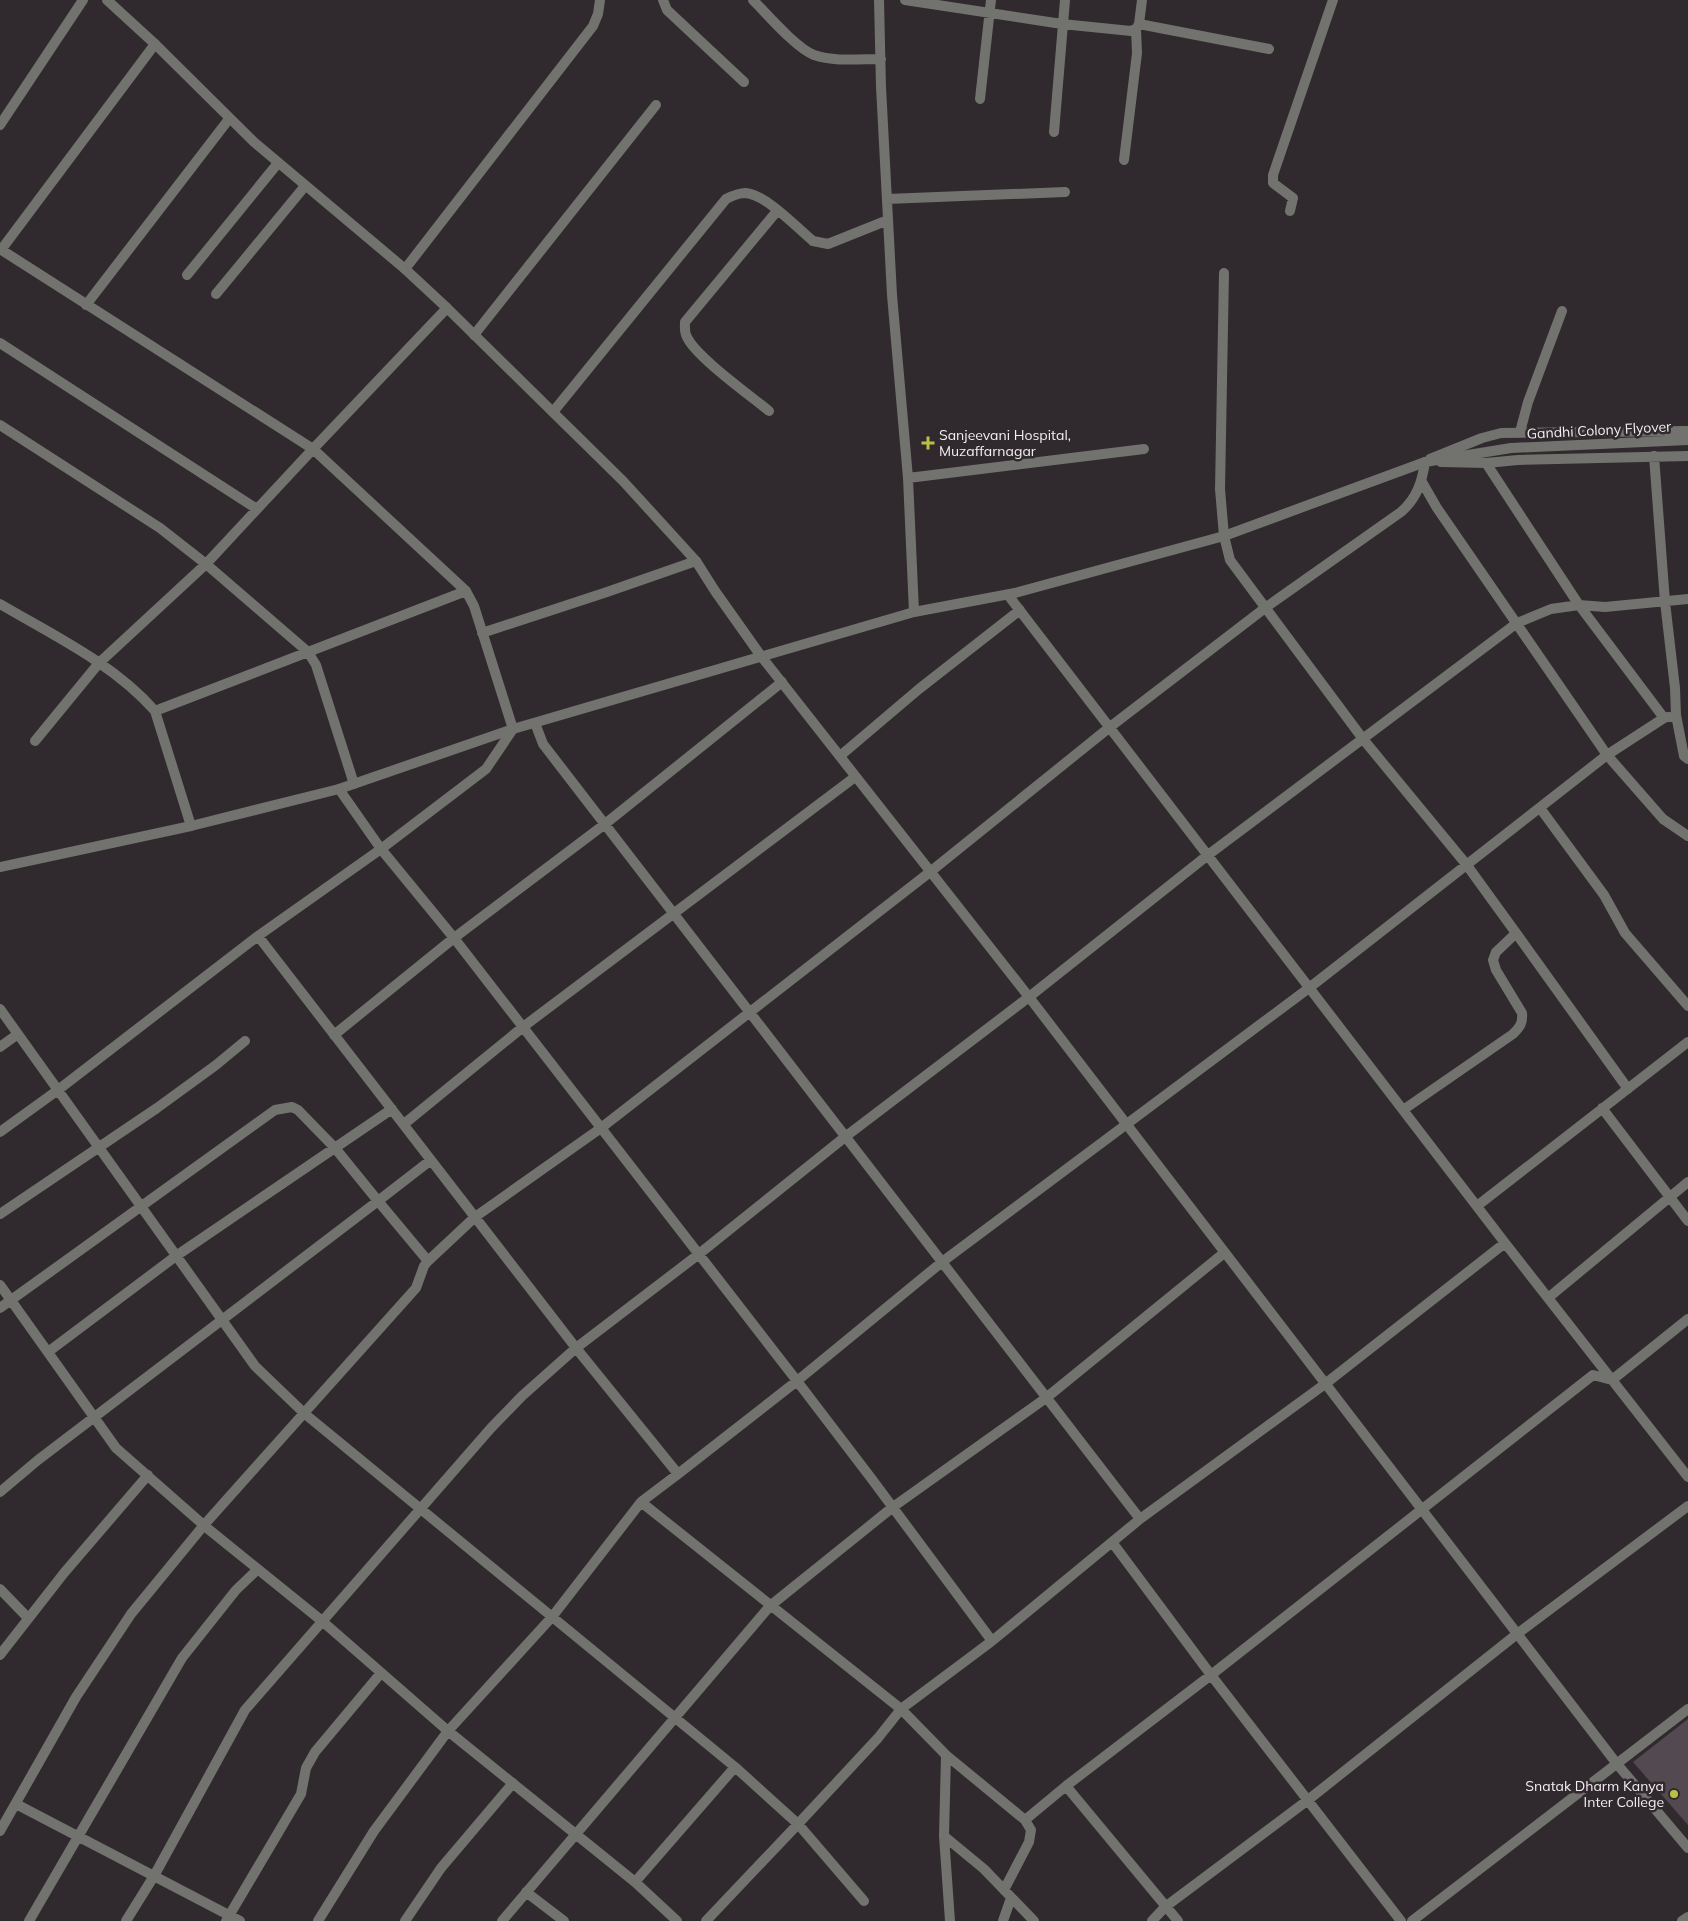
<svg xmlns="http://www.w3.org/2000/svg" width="1688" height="1921" viewBox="0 0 1688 1921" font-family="Mulish,sans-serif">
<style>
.building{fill:#524a50}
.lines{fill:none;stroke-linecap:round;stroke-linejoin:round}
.minor{stroke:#72726e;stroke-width:10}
.tertiary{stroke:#72726e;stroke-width:10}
.poi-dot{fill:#bbc044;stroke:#30292e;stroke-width:2}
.labels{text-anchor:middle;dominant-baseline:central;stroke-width:5;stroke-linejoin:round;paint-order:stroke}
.street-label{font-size:14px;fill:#f3eef1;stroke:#30292e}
.poi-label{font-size:14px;fill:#f3eef1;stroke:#30292e;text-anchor:start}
</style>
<rect width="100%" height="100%" fill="#30292e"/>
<path class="building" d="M1688 1719V1825L1633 1762Z"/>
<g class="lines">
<path class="minor" d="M663 0 667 10 744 82
M753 0C768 15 796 48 814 55 834 62 860 59 881 59
M879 0 881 87 892 295 908 478 914 612
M905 0 1062 24 1131 31 1136 29 1139 24 1142 0
M1139 24 1269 49
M980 99 991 0
M0 125 83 0
M1054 132 1065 0
M1124 160 1137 53 1136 29
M887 199 1065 192
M1290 211 1293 198 1273 183V175L1333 0
M0 249 313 449 466 591 474 606 513 729 486 769 381 849 258 936 58 1090 0 1132
M1 250 155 44
M405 269 593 26 598 14 600 0
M1224 273 1220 489 1224 536 1230 560 1363 739 1466 864 1516 933 1496 952 1493 960 1496 970 1522 1013C1523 1023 1520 1027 1513 1034L1403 1110
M187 275 278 163
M216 294 305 186
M86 305 229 119
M474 335 656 105
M0 343 257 509
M769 411C751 396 695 356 687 337 684 332 685 328 685 322L777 211
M553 412 726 199C732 196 738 193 745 193 766 194 797 228 813 241L828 244 888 220
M0 425 160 528 206 564 308 652 316 665 354 784
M1520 432 1528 402 1562 311
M1654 456 1665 602 1675 688 1676 715 1684 756 1688 759
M1430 459 1482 438 1501 433 1688 431
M1441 462 1486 463 1518 460 1688 456
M1486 463 1579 605 1664 718 1676 715
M908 478 1144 449
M1008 595 1505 1243 1688 1477
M0 604C53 635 114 664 155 711L191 826
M482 633 607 592 696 561
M155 711 466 591
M1664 718 1607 755 1663 819 1688 836
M35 741 99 663 206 564 313 449 447 308
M840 756 919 689 1020 610
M339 789 381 849 454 938 797 1381 871 1478 992 1641 1140 1519 543 744 535 723
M1540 808 1604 895 1625 933 1688 1006
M1516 933 1628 1089
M258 936 576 1348 678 1474 797 1381 942 1262 1309 988 1607 755 1437 508 1422 482
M0 1009 255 1366 305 1414 735 1767 635 1882 448 1731 322 1621 207 1528 116 1448 0 1285
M334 1035 454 938 605 824 782 682
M0 1047 18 1034
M1602 1108 1688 1221
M404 1124 523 1027 855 777
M1477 1206 1688 1042
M0 1214 157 1108 216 1065 245 1041
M1548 1298 1688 1182
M0 1308 275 1110 292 1107 298 1110 335 1148 378 1201 431 1160
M48 1352 176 1256 392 1109
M0 1492 38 1460 378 1201 428 1261
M641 1502 901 1709 946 1755
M1140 1519 1325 1384 1505 1243
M1112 1542 1211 1675 1401 1921
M0 1589 28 1618
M0 1655 64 1573 148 1475
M735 1767 798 1824 878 1738 901 1709 992 1641
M1066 1786 1178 1921
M16 1804 240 1921
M0 1831 76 1697 131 1614 204 1525 416 1288 424 1266 428 1261 475 1217 601 1128 930 872 1110 727 1265 608 1401 512C1417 498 1422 482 1425 462
M944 1836 984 1869 1034 1921
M635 1882 677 1921
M1004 1890 1029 1842 1031 1830 1025 1820
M526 1892 564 1921
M29 1921 182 1658 236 1590 258 1569
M126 1921 154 1876 245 1710 491 1428 522 1396 576 1348 699 1254 845 1137 1029 997 1208 855 1517 623 1551 609 1579 605 1605 607 1688 599
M226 1921 301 1794 306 1768 315 1752 381 1673
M318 1921 374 1831 448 1731 552 1617 641 1502 678 1474
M405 1921 441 1868 513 1783
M502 1921 770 1606 893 1507 1046 1398 1224 1253
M706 1921 798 1824 864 1901
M950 1921 944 1836 946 1755 1025 1820 1066 1786 1211 1675 1593 1375 1612 1380 1688 1319
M1003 1921 1011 1898
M1152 1921 1165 1907 1308 1800 1517 1634 1688 1506
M1412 1921 1688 1709
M1682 1921 1688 1917"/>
<path class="tertiary" d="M107 0 155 44 254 142 405 269 447 308 623 481 696 561 715 591 761 656 1029 997 1617 1764 1688 1848
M0 867 191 826 339 789 513 729 914 612 1015 593 1224 536 1425 462 1511 448 1688 440"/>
</g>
<g class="poi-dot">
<path d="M925.5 435.5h5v5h5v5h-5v5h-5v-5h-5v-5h5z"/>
<circle cx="1674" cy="1794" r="5"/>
</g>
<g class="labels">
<g class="street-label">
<text transform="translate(1599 430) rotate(-3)">Gandhi Colony Flyover</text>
</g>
<g class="poi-label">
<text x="939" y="435">Sanjeevani Hospital,<tspan x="939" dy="16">Muzaffarnagar</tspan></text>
<text x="1664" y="1786" text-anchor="end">Snatak Dharm Kanya<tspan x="1664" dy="16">Inter College</tspan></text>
</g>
</g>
</svg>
